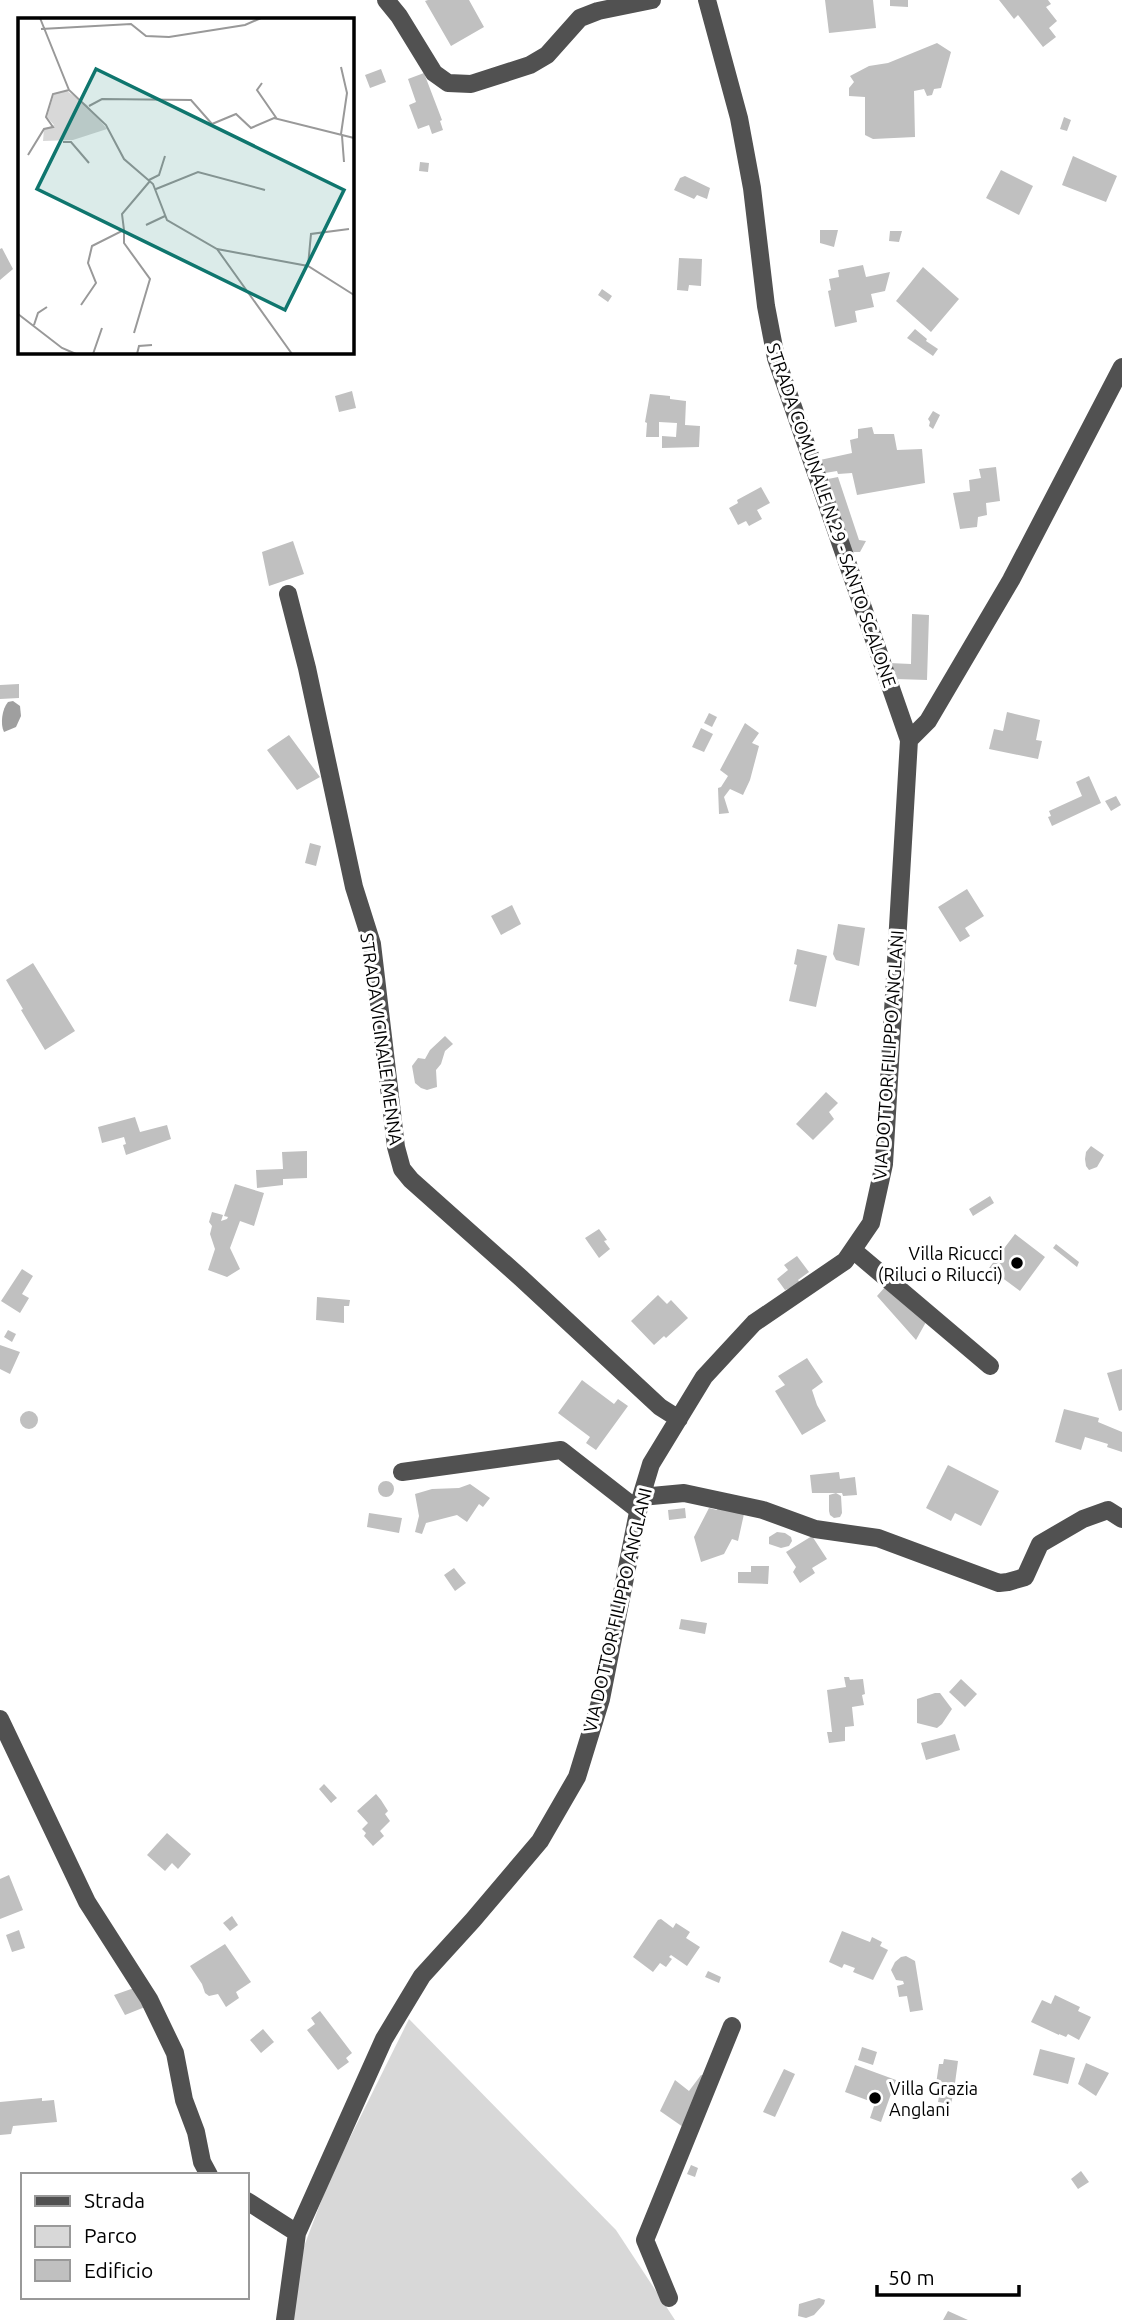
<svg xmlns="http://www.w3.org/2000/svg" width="1122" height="2320" viewBox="0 0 1122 2320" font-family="Ubuntu,sans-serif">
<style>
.green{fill:#d8d8d8}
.water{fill:#9f9f9f}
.building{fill:#c0c0c0}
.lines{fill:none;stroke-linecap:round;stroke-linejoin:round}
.minor{stroke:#515151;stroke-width:18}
.poi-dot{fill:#000;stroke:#fff;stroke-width:2.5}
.labels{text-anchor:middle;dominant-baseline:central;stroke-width:6;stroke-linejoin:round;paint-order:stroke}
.street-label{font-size:18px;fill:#000;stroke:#fff}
.poi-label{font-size:18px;fill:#000;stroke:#fff;text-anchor:end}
.inset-road{fill:none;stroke:#999;stroke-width:2}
.view{fill:#0f766e;fill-opacity:0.15;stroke:#0f766e;stroke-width:3.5}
.inset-edge{fill:none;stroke:#000;stroke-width:3.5}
</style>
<rect width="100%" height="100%" fill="#fff"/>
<path class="green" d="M409 2019 616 2230 675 2320H292L303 2249 330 2178Z"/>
<path class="water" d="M13 701 20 706 21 716 16 727 4 732C0 724 2 709 8 702Z"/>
<path class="building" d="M428 0H469L484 27 451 46 425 1Z
M825 0H873L876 28 829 33Z
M890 0H908V7L890 6Z
M999 0H1048L1051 4 1046 7 1057 21 1049 28 1056 37 1043 47 1018 15 1014 19Z
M937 43 951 52 941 88 934 89 932 95 927 96 924 89 914 91 915 137 873 139 865 135V97L849 96V88L854 82 850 76 869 66 888 63Z
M381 69 386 82 370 88 365 75Z
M424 73 442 120 440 121 443 130 432 134 429 125 418 129 409 105 416 102 408 79Z
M1064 117 1071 120 1067 131 1060 129Z
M1073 156 1117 176 1106 202 1062 185Z
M420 162 429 163 428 172 419 171Z
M1001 170 1033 186 1019 215 986 198Z
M685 176 710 188 707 199 697 195 694 199 674 190 680 178Z
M820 230H838L834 247 820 243Z
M890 231H902L899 242 889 241Z
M2 248 13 269 0 280V249Z
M679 258 702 259 701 286 689 285 688 291 677 290Z
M863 265 866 277 890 272 885 291 871 294 874 307 855 311 857 322 835 327 828 291 831 290 829 279 839 277 838 270Z
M923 267 959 299 931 332 896 301Z
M602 289 612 296 608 302 598 295Z
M915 329 927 339 926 341 938 349 933 356 907 338Z
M352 391 356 408 339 412 335 396Z
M650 394 670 396V399L686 401 685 425 700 426 699 447 662 448V436L676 437 677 423 659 422V437H646L647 423 645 422Z
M933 411 940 415 933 429 929 426 930 422 928 419Z
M872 427 874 434H894L897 450 922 449 925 483 857 495 852 473 838 474 837 471 825 473 820 460 852 453 850 440 858 438V429Z
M996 467 1000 501 986 503 987 515 978 517 977 527 960 529 953 493 970 491 969 480 981 478 979 469Z
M838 477 859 540 866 541 860 552H851L828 479Z
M761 487 770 503 757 510 762 519 749 526 746 521 738 525 729 508 738 503 737 500Z
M293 541 304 574 269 586 262 552Z
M912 614 929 615 927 680 895 679 889 663 911 664Z
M19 684V698L0 699V685Z
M1007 712 1040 720 1036 740 1042 741 1038 759 989 749 994 729 1003 731Z
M709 713 717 717 712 727 704 723Z
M745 723 759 733 752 743 759 746 750 780 743 795 730 789 724 797 729 813 719 814 718 788 721 787 728 776 720 770Z
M701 728 713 734 704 752 692 747Z
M289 735 320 777 297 790 267 750Z
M1089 776 1101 803 1052 826 1048 817 1051 816 1049 811 1082 796 1076 782Z
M1116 796 1121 805 1111 811 1105 801Z
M310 843 321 846 316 866 305 863Z
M967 889 984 916 965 928 970 936 960 942 938 907Z
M512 905 521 924 501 935 491 916Z
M838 924 865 928 859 966 836 960 833 954Z
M797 949 827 956 816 1007 789 1001 797 965 794 964Z
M33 963 75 1031 45 1050 21 1010 23 1009 6 980Z
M445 1036 453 1044 445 1051 441 1064 436 1070 437 1087 427 1090 421 1088 415 1083 412 1066 418 1058 425 1059 430 1050Z
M826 1092 838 1103 829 1112 834 1119 813 1140 796 1124Z
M135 1117 140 1132 167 1125 171 1139 126 1155 123 1145 126 1144 124 1137 102 1143 98 1127Z
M1091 1146 1104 1155 1097 1167 1089 1170 1086 1166 1085 1159 1086 1152Z
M307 1151V1178L283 1179V1185L257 1188 256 1170 283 1169 282 1152Z
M235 1184 264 1193 254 1226 240 1221 230 1248 240 1269 227 1277 208 1270 215 1249 210 1234 212 1226 209 1222 212 1212 223 1215 221 1221 227 1219 228 1217 224 1216Z
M990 1196 994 1203 973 1216 969 1209Z
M599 1229 607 1240 604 1241 610 1249 599 1258 585 1238Z
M1015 1234 1045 1257 1020 1291 989 1268Z
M1056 1244 1079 1262 1077 1267 1053 1248Z
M797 1256 809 1272 798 1280 801 1284 785 1290 777 1279 788 1270 784 1265Z
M22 1269 33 1276 22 1294 29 1298 20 1313 1 1301Z
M885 1287 926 1322 916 1340 877 1296Z
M658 1295 667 1304 671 1300 688 1318 666 1338 664 1336 654 1345 631 1321Z
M317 1297 350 1300 349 1306H344V1323L316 1320Z
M8 1330 16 1334 12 1342 4 1337Z
M0 1345 20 1352 10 1374 0 1369Z
M807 1358 823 1382 812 1390 817 1405 826 1421 802 1435 775 1391 785 1385 778 1376Z
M1122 1369V1410L1119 1411 1107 1373Z
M582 1380 614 1404 618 1399 628 1406 596 1450 586 1443 590 1437 558 1413Z
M1064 1409 1099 1418 1098 1422 1122 1432V1452L1107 1447 1108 1444 1085 1437 1081 1450 1055 1442Z
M20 1420a9 9 0 1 1 18 0a9 9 0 1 1-18 0Z
M948 1465 999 1491 981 1526 955 1513 951 1521 926 1508Z
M839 1472 840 1479 855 1477 857 1495 843 1496 842 1493H812L810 1475Z
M378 1489a8 8 0 1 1 16 0a8 8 0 1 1-16 0Z
M470 1484 490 1498 483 1507 479 1504 467 1522 457 1515 426 1523 422 1534 415 1532 419 1516 415 1494 432 1489 459 1488Z
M836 1493 841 1496 842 1513 840 1517 834 1518 830 1515 829 1511V1495Z
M685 1508 686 1518 669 1520 668 1510Z
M709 1508 717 1510 718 1508 744 1514 738 1541 732 1539 724 1554 701 1562 694 1537Z
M369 1513 402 1518 399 1533 367 1527Z
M777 1532 785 1533 791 1537 792 1541 789 1546 781 1548 769 1544V1537Z
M812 1536 827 1559 812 1568 815 1573 800 1583 793 1572 796 1567 786 1552Z
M751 1566H769L768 1584 738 1583V1572H751Z
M454 1568 466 1583 455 1591 444 1575Z
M681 1619 707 1623 705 1634 679 1629Z
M844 1677H849L850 1680 863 1679 865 1694 862 1695 864 1705 852 1707 854 1726 845 1727V1741L829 1743 827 1732H832L827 1690 846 1687Z
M961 1679 977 1694 965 1707 949 1692Z
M935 1693H940L952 1709 942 1724 937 1728 917 1723V1699Z
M955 1734 960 1750 926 1760 921 1743Z
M324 1784 337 1798 331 1803 319 1789Z
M376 1794 381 1800 388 1811 385 1814 390 1821 380 1831 384 1836 373 1846 364 1836 366 1833 362 1829 368 1823 357 1811Z
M167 1833 191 1854 178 1869 172 1863 165 1871 147 1855Z
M9 1875 23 1910 0 1919V1879Z
M232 1916 238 1925 230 1931 223 1923Z
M661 1919 673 1928 676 1923 690 1932 686 1938 700 1947 687 1966 671 1955 669 1957 672 1959 666 1967 660 1963 653 1972 633 1957 658 1920Z
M19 1930 25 1948 12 1952 6 1935Z
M842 1931 870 1942 872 1937 882 1942 880 1946 888 1950 873 1980 853 1972 855 1968 844 1964 842 1968 829 1962Z
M225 1944 251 1982 236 1992 239 1998 226 2007 218 1994 209 1996 205 1993 202 1984 190 1966Z
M906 1956 915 1961 923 2010 910 2012 907 1996 899 1997 897 1986 904 1984 903 1981 896 1980 891 1970 895 1962 901 1957Z
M708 1971 721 1977 719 1983 705 1977Z
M134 1988 145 2007 125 2015 114 1995Z
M1055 1995 1080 2007 1078 2011 1091 2017 1079 2040 1068 2034 1066 2037 1059 2034V2035L1031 2022 1042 2000 1051 2004Z
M320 2011 352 2053 346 2058 349 2062 338 2070 307 2030 315 2024 311 2018Z
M263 2029 274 2042 261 2053 250 2040Z
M862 2047 877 2052 873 2065 858 2060Z
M1040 2049 1075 2058 1068 2084 1033 2075Z
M944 2059 958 2061 955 2083 971 2085 970 2092 954 2090 951 2104 938 2102 940 2091H935L939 2064H943Z
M1086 2063 1109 2073 1096 2096 1078 2084Z
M855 2065 896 2080 881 2122 870 2118 875 2103 845 2092Z
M784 2069 795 2074 775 2117 763 2112Z
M701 2075 706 2076 683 2127 660 2111 675 2080 689 2091Z
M42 2098V2101L54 2100 57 2122 13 2126 11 2134 0 2135V2102Z
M691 2165 698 2168 695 2177 687 2174Z
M1081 2171 1089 2182 1078 2189 1071 2179Z
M819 2298 825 2300 824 2304 814 2315 806 2318 798 2316 799 2304Z
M948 2311 968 2320H943Z"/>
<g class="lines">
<path class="minor" d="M386 0 399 16 434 73 448 83 471 84 530 65 547 55 580 18 598 11 652 0
M288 594 307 668 354 887 372 944 396 1147 402 1169 411 1180 521 1278 660 1407 679 1419
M909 740 928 721 1011 580 1122 367
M853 1250 990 1366
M402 1472 561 1450 638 1510
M641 1497 684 1493 763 1510 815 1529 878 1538 999 1583 1008 1582 1025 1577 1040 1544 1083 1519 1108 1510 1122 1519
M0 1719 87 1902 149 1999 175 2053 184 2100 196 2132 202 2162 209 2175
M247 2201 297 2233
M669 2298 645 2240 732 2026
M285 2320 297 2233 384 2039 422 1976 473 1920 540 1841 577 1777 601 1699 641 1497 651 1464 704 1377 754 1323 845 1261 871 1223 884 1164 909 740 776 358 766 306 752 188 739 118 707 0"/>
</g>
<g class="poi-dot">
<circle cx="1017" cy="1263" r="7"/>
<circle cx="875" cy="2098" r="7"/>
</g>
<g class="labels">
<g class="street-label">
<text transform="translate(832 515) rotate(71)">STRADA COMUNALE N.29 - SANTO SCALONE</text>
<text transform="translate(382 1039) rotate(82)">STRADA VICINALE MENNA</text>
<text transform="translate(888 1055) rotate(-86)">VIA DOTTOR FILIPPO ANGLANI</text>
<text transform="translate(617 1610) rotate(-77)">VIA DOTTOR FILIPPO ANGLANI</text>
</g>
<g class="poi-label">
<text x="1003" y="1253">Villa Ricucci<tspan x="1003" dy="21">(Riluci o Rilucci)</tspan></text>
<text x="889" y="2088" text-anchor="start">Villa Grazia<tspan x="889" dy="21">Anglani</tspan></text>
</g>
</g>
<g transform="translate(18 18)">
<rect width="336" height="336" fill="#fff"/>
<path d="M49 73 69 87 89 111 55 122 25 123 26 111 36 107 29 99 36 76Z" fill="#d8d8d8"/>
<path class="inset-road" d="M22 0 51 72 88 107 106 141 135 166 149 202 199 231 290 248 336 277M23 11 113 6 128 18 151 19 227 7 243 0M323 49 329 75 323 116M244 65 239 72 259 101M71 88 84 81 173 82 194 106 218 96 233 110 256 100 336 120M324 118 326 144M45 124H53L71 145M10 137 26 111 35 109 28 99 35 76 51 72M131 162 141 157 147 138M138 171 180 154 247 172M128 207 147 198M106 212V225L132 261 116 315M199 231 274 336M290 248 293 216 331 211M63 287 78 265 70 245 74 228 106 212 104 196 132 163M0 296 44 330 58 336M16 307 20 295 29 289M75 336 84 310M119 336 121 328 134 327"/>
<path class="view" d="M78 51 326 172 267 292 19 171Z"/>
<rect width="336" height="336" class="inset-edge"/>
</g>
<rect x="21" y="2173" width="228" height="126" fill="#ffffff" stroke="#999999" stroke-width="2"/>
<rect x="35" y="2196" width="35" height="10" fill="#515151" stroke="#999999" stroke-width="2"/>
<text x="84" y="2208" font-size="21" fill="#000000">Strada</text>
<rect x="35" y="2226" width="35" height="21" fill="#d8d8d8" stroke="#999999" stroke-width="2"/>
<text x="84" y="2243" font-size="21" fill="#000000">Parco</text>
<rect x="35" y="2260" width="35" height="21" fill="#c0c0c0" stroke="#999999" stroke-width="2"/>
<text x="84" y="2278" font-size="21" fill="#000000">Edificio</text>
<path d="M877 2285v10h142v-10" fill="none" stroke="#000000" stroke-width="3.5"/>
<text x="888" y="2285" font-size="21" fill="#000000" stroke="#ffffff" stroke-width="5" paint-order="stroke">50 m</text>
</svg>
